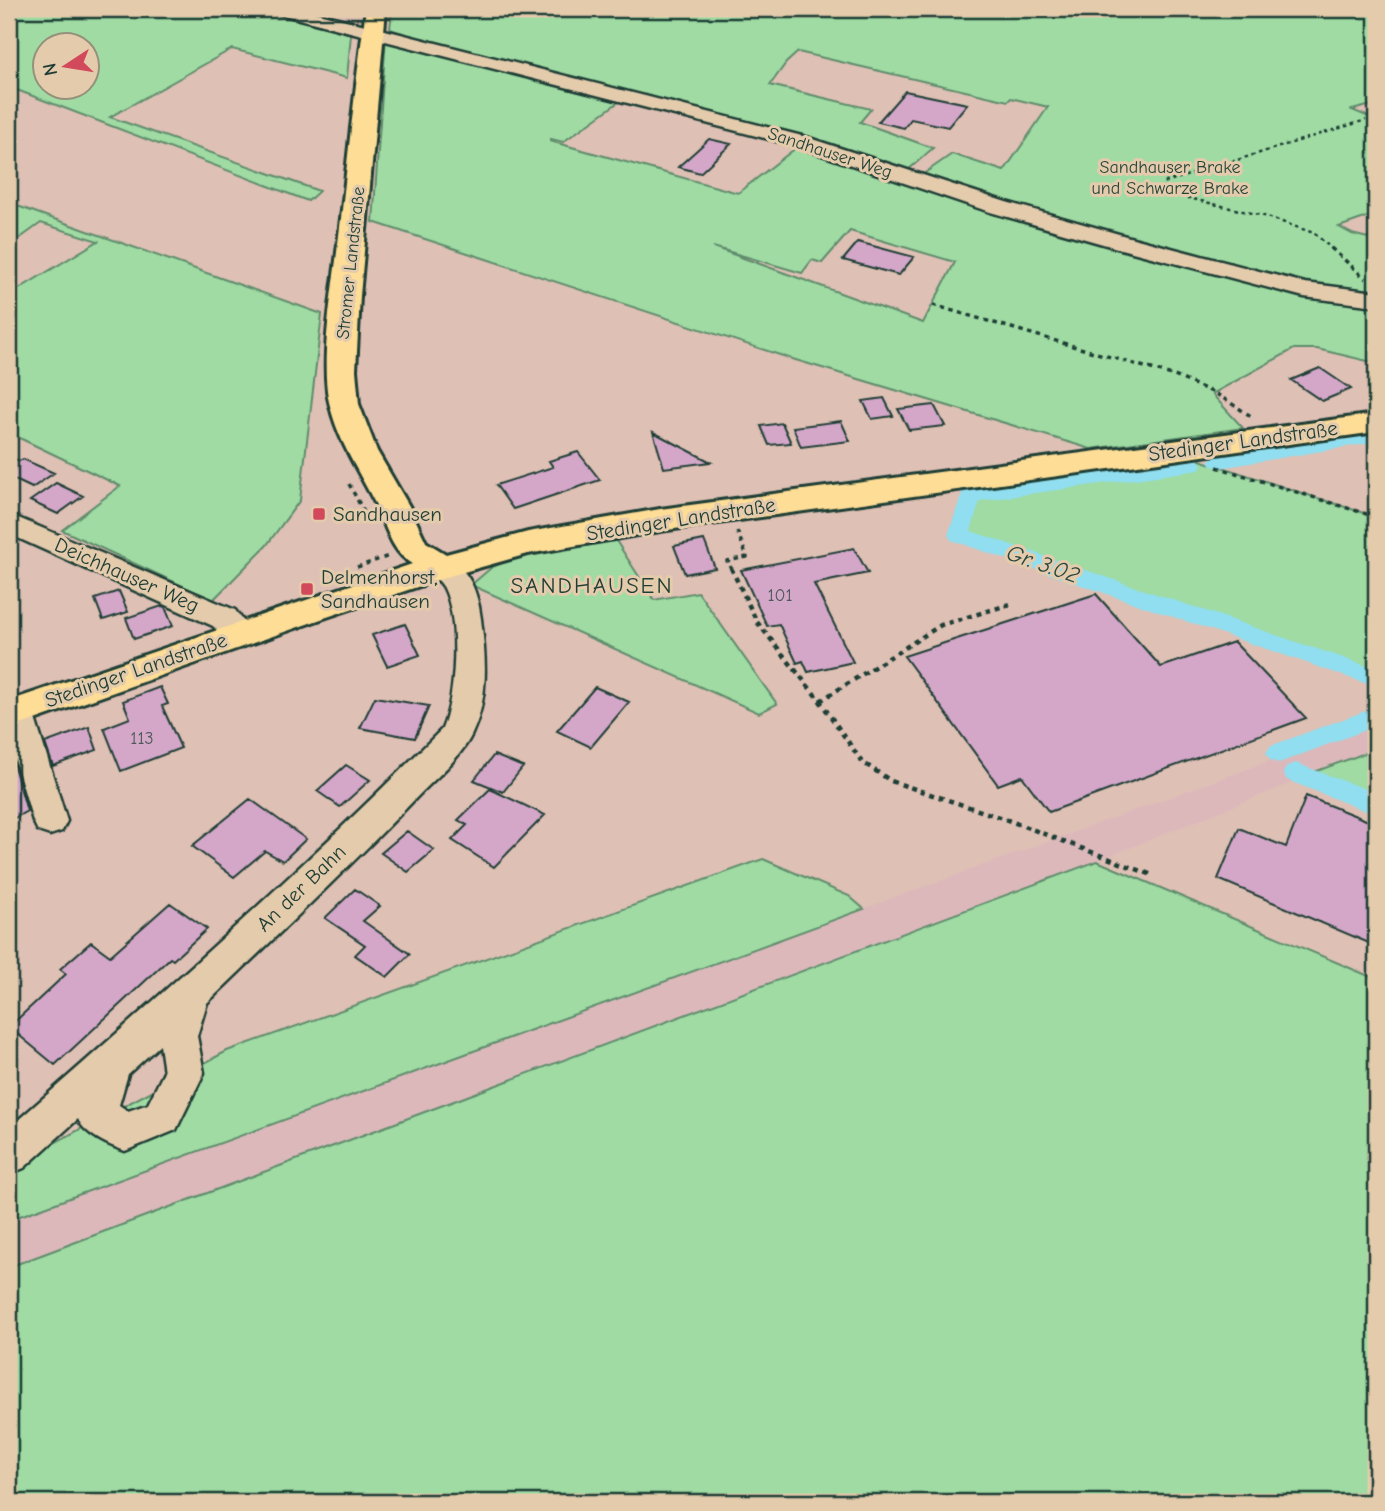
<svg xmlns="http://www.w3.org/2000/svg" width="1385" height="1511" viewBox="0 0 1385 1511" font-family="'Comic Neue',sans-serif">
<style>
.built{fill:#dcb8bb}
.green{fill:#9fdba3;stroke:#5f8c6c;stroke-width:2;fill-rule:evenodd}
.lines{fill:none;stroke-linecap:round;stroke-linejoin:round}
.canal{fill:#90deef;fill-rule:evenodd}
.building{fill:#d4a7c9;stroke:#1f3d34;stroke-width:2}
.minor-casing{stroke:#1f3d34;stroke-width:5}
.major-casing{stroke:#1f3d34;stroke-width:6}
.path-far2{stroke:#1f3d34;stroke-width:2.5;stroke-dasharray:3.5 3.5;stroke-linecap:butt}
.path-far1{stroke:#1f3d34;stroke-width:3.5;stroke-dasharray:4.5 4.5;stroke-linecap:butt}
.path{stroke:#1f3d34;stroke-width:4.5;stroke-dasharray:5 5;stroke-linecap:butt}
.minor{fill:#e4cbac;fill-rule:evenodd}
.major{fill:#fedd96;fill-rule:evenodd}
.poi-dot{fill:#d1495b;stroke:#e4cbac;stroke-width:2.5}
.labels{text-anchor:middle;dominant-baseline:central;stroke-width:6;stroke-linejoin:round;paint-order:stroke}
.far-street-label{font-size:18px;fill:#1f3d34;stroke:#e4cbac}
.far-park-label{font-size:18px;fill:#25453a;stroke:#e4cbac}
.number-label{font-size:18px;fill:#4c5859}
.street-label{font-size:21px;fill:#1f3d34;stroke:#e4cbac}
.poi-label{font-size:21px;fill:#1f3d34;stroke:#e4cbac;text-anchor:start}
.water-label{font-size:23px;font-style:italic;fill:#25453d;stroke:#e4cbac}
.neighbourhood-label{font-size:23px;letter-spacing:2px;fill:#1f3d34;stroke:#e4cbac}
</style>
<rect width="100%" height="100%" fill="#dfc0b5"/>
<filter id="ink" filterUnits="userSpaceOnUse"><feTurbulence type="fractalNoise" baseFrequency=".0143" numOctaves="2"/><feDisplacementMap in="SourceGraphic" scale="14" xChannelSelector="R" yChannelSelector="G"/><feConvolveMatrix kernelMatrix="1 2 1 2 8 2 1 2 1" color-interpolation-filters="sRGB"/></filter>
<g filter="url(#ink)">
<path class="built" d="M1376 722V749L1097 861 9 1267V1220Z"/>
<path class="green" d="M9 9H256L351 34 347 78 232 49 110 117 319 191 308 201 9 87ZM46 46H88V88H46Z
M392 9H1376V104L1352 110 1374 119 1369 121 1376 125V214L1339 227 1352 234 1376 240V363L1317 349H1294L1212 394 1243 428 1091 449 789 358 373 222 386 37 387 30 402 33 390 29ZM798 52 1008 101 1011 98 1048 107 1004 171 952 154 919 177 906 172 933 148 860 122 871 109 770 85 786 63ZM620 101 781 141 797 147 738 193 550 141 551 139 563 142ZM850 231 955 262 923 323 713 247 802 273 812 260 822 263Z
M9 203 322 314 300 500 266 546 213 600 62 530 120 486 9 433V295L98 241 41 223 9 246Z
M1200 460 1376 517V672L968 534 979 491Z
M613 536 654 600 698 592 777 704 759 713 471 585 492 567 523 555Z
M1376 749V810L1298 778Z
M763 859 849 896 864 909 9 1220V1167L227 1051Z
M1097 861 1376 979V1502H9V1267Z"/>
<g class="lines">
<path class="canal" d="M1376 430V442L1220 468 1212 466 1209 461 1212 456 1220 454Z
M1191 458 1199 460 1202 465 1199 470 980 501 971 531 1376 669V687L951 540 948 535 963 490Z
M1376 707V726L1279 763 1270 760 1266 753 1270 746Z
M1296 763 1376 793V815L1287 780 1283 773 1287 766Z"/>
</g>
<path class="building" d="M905 91 967 104 948 127 911 119 904 128 878 122Z
M709 139 731 144 700 173 678 167Z
M858 242 914 257 899 275 843 260Z
M1320 368 1351 389 1322 401 1291 380Z
M884 398 893 416 872 419 863 401Z
M934 405 945 426 909 430 898 409Z
M841 421 850 441 801 447 793 427Z
M782 423 791 443 769 445 761 426Z
M653 432 711 462 664 468Z
M578 452 600 480 513 509 496 485 553 467 549 461Z
M9 456 19 461 23 459 54 473 32 488 9 477Z
M56 483 83 496 58 514 30 501Z
M704 540 715 568 685 574 674 546Z
M854 548 868 573 814 584 853 662 808 672 803 661 797 663 779 624 767 626 741 570Z
M119 591 128 612 103 620 95 599Z
M1096 594 1161 667 1234 642 1306 718 1049 812 1022 776 998 785 904 656Z
M162 606 165 607 173 626 134 639 126 618Z
M405 624 420 655 387 666 372 635Z
M160 687 168 704 162 706 181 748 121 771 104 728 130 718 123 701Z
M595 687 629 702 591 747 557 731Z
M375 697 429 706 415 738 360 728Z
M89 727 97 750 53 766 45 743Z
M494 755 523 767 503 792 474 780Z
M11 756 27 811 9 821V757Z
M346 765 370 780 340 807 317 791Z
M490 789 545 815 494 867 452 840 467 825 458 820Z
M1306 796 1376 824V946L1218 879 1239 828 1286 847Z
M250 799 306 839 283 861 265 851 234 877 192 846Z
M407 831 434 850 408 872 381 853Z
M355 889 380 906 363 921 410 954 387 977 355 955 365 945 325 918Z
M170 903 207 929 173 960 170 958 55 1065 9 1027 66 974 60 969 91 942 110 956Z"/>
<g class="lines">
<defs>
<path id="minor" d="M273 9H302L806 137 1006 202 1133 238 1305 283 1376 292V306L1304 297 1117 248 990 212 792 145 276 13Z
M9 514 235 610 254 635 250 643C231 648 225 639 213 626L9 534Z
M441 557C469 565 478 593 481 619 486 658 489 698 472 734 461 758 434 779 416 798 349 868 277 935 207 1003L197 1036 204 1073 176 1130 125 1151C109 1145 85 1135 78 1119L24 1168 9 1174V1128C157 999 303 869 442 729 456 696 460 621 444 588 440 580 431 575 426 567L431 560ZM160 1045 164 1072 148 1104 128 1111 119 1105 128 1074Z
M17 700 28 703 33 712 67 821 62 831 50 835 38 831 33 821 9 739V702Z"/>
<path id="major" d="M366 9H386L360 296 356 370 359 404 377 451 409 506 426 542 446 554 528 532 660 509 1376 414V432L660 531 528 554 453 575 327 617 9 729V701L412 564C391 551 387 528 377 507 360 473 339 443 330 406 319 366 332 294 337 252 347 171 354 89 366 9Z"/>
</defs>
<use href="#minor" class="minor-casing"/>
<use href="#major" class="major-casing"/>
<path class="path-far2" d="M1333 250 1314 233 1264 216 1159 191 1166 182 1366 120"/>
<path class="path-far1" d="M1331 248 1366 279
M933 305 1172 375 1215 393 1254 418
M1217 467 1376 517
M349 484 368 520
M357 567 389 556
M732 570 727 561 747 557 737 531"/>
<path class="path" d="M731 568 757 622 820 701 862 762 891 781 1005 819 1152 875
M820 701 941 625 1011 604"/>
<use href="#minor" class="minor"/>
<use href="#major" class="major"/>
</g>
</g>
<g class="poi-dot">
<rect x="312" y="507" width="14" height="14" rx="3.5"/>
<rect x="300" y="582" width="14" height="14" rx="3.5"/>
</g>
<g class="labels">
<g class="far-street-label">
<text transform="translate(830 153) rotate(18)">Sandhauser Weg</text>
<text transform="translate(351 263) rotate(-84)">Stromer Landstraße</text>
</g>
<g class="far-park-label">
<text x="1170" y="167">Sandhauser Brake<tspan x="1170" dy="21">und Schwarze Brake</tspan></text>
</g>
<g class="number-label">
<text x="780" y="595">101</text>
<text x="142" y="738">113</text>
</g>
<g class="street-label">
<text transform="translate(1243 441) rotate(-8)">Stedinger Landstraße</text>
<text transform="translate(681 519) rotate(-9)">Stedinger Landstraße</text>
<text transform="translate(127 575) rotate(24)">Deichhauser Weg</text>
<text transform="translate(136 670) rotate(-19)">Stedinger Landstraße</text>
<text transform="translate(301 888) rotate(-44)">An der Bahn</text>
</g>
<g class="poi-label">
<text x="333" y="514">Sandhausen</text>
<text x="321" y="577">Delmenhorst,<tspan x="321" dy="24">Sandhausen</tspan></text>
</g>
<g class="water-label">
<text transform="translate(1043 564) rotate(19)">Gr. 3.02</text>
</g>
<g class="neighbourhood-label">
<text x="592" y="585">SANDHAUSEN</text>
</g>
</g>
<rect width="1385" height="1511" fill="none" stroke="#e4cbac" stroke-width="35"/>
<rect x="18" y="18" width="1350" height="1476" fill="none" stroke="#1f3d34" stroke-width="2.5" filter="url(#ink)"/>
<g transform="translate(66 66) rotate(258)"><circle r="33" fill="#e4cbac" stroke="#95927c" stroke-width="2"/>
<path d="M0-5L12 26L0 18L-12 26Z" fill="#d1495b"/>
<text y="-10" font-size="19" font-weight="bold" text-anchor="middle" fill="#1f3d34">N</text>
</g>
</svg>
